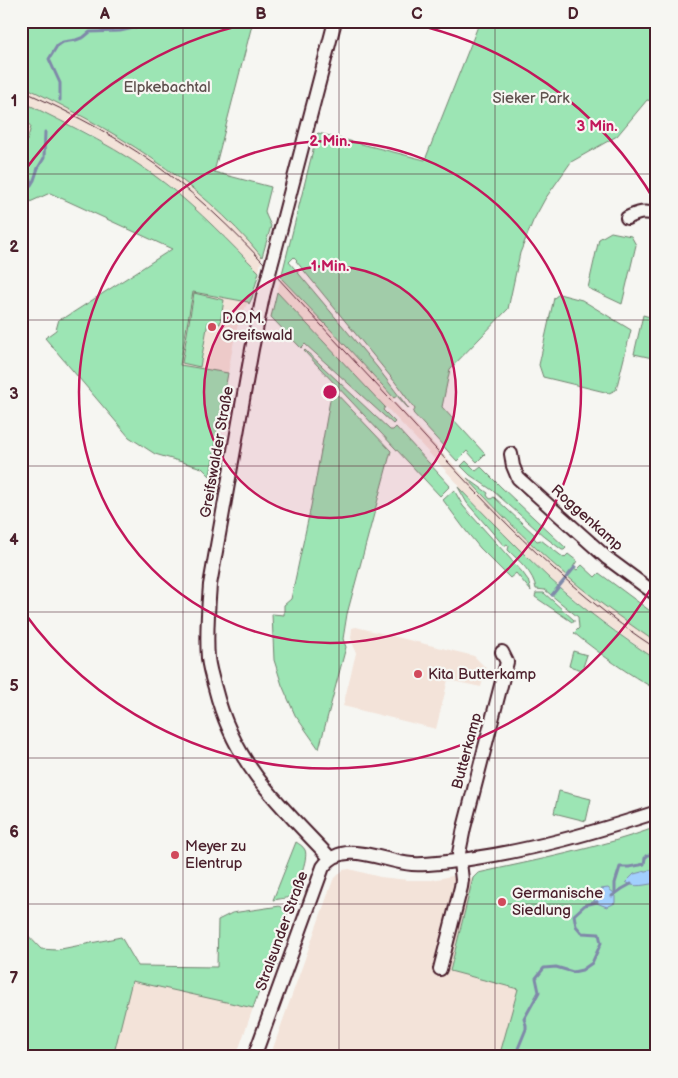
<svg xmlns="http://www.w3.org/2000/svg" width="678" height="1078" viewBox="0 0 678 1078" font-family="'Balsamiq Sans',sans-serif">
<style>
.built{fill:#f3e3d9}
.green{fill:#9ce5b4;stroke:#738270}
.water{fill:#a2cffd;stroke:#7f89a9}
.lines{fill:none;stroke-linecap:round;stroke-linejoin:round}
.stream{stroke:#7f89a9;stroke-width:3}
.minor-casing{stroke:#4a1f2b;stroke-width:16}
.minor{stroke:#f6f6f2;stroke-width:12}
.tram{stroke:#4a1f2b;stroke-width:1}
.minor-bridge-casing{stroke:#4a1f2b;stroke-width:16;stroke-linecap:butt}
.minor-bridge{stroke:#f6f6f2;stroke-width:12}
.grid{fill:none;stroke:#4a1f2b;stroke-width:1;stroke-opacity:0.55}
.ring{fill:none;stroke:#c2185b;stroke-width:2.5}
.poi-dot{fill:#d1495b;stroke:#f6f6f2;stroke-width:2}
.labels{text-anchor:middle;dominant-baseline:central;stroke-width:4.5;stroke-linejoin:round;paint-order:stroke}
.park-label{font-size:15px;fill:#5e504d;stroke:#f6f6f2}
.poi-label{font-size:15px;fill:#4a1f2b;stroke:#f6f6f2;text-anchor:start}
.street-label{font-size:15px;fill:#4a1f2b;stroke:#f6f6f2}
.centre{fill:#c2185b;stroke:#f6f6f2;stroke-width:2.5}
.ring-label{font-size:15px;text-anchor:middle;font-weight:bold;fill:#c2185b;stroke:#f6f6f2;stroke-width:4.5;stroke-linejoin:round;paint-order:stroke}
.neatline{fill:none;stroke:#4a1f2b;stroke-width:2}
.grid-label{font-size:16px;text-anchor:middle;font-weight:bold;fill:#4a1f2b}
</style>
<rect width="100%" height="100%" fill="#f6f6f2"/>
<filter id="ink" filterUnits="userSpaceOnUse"><feTurbulence type="fractalNoise" baseFrequency=".02" numOctaves="2"/><feDisplacementMap in="SourceGraphic" scale="10" xChannelSelector="R" yChannelSelector="G"/><feConvolveMatrix kernelMatrix="1 2 1 2 8 2 1 2 1" color-interpolation-filters="sRGB"/></filter>
<g filter="url(#ink)">
<path class="built" d="M21 85 95 122 136 147 175 174 212 204 251 243 262 257 259 272 202 215 167 184 127 157 89 134 21 101Z
M21 118 26 120 32 127 21 159Z
M281 278 348 348 394 398 393 400 466 478H467L521 532 579 586 599 602 657 643V660L591 613 552 580 510 541 458 487 459 485 386 407H385L277 292Z
M193 292 248 302 240 318 235 335 228 373 180 365Z
M356 627 474 656 486 668 481 687 448 680 436 729 343 706 356 653 351 638 352 628Z
M349 869 380 877 408 880H432L452 876 473 878 450 971 518 989 499 1057H272V1051L333 880 343 870Z
M132 981 253 1008 236 1057H113Z"/>
<path class="green" d="M31 21H253L214 172 271 187 265 211 266 215 271 226 262 257C197 178 112 129 21 85V31Z
M480 21H657V102L647 100 617 136 571 162 545 199 533 221 520 253 508 309 450 369 442 407 485 454 477 462 467 451 457 461 413 413 415 409 395 382 296 261 297 260 294 257 289 262 377 367 409 409 397 396 394 398 348 348 281 278 317 134 318 133 425 160Z
M21 101C71 126 123 150 167 185 200 211 229 242 259 272L252 298 249 304 248 302 193 292 180 365 228 373 210 476 202 468 155 454 129 437 45 338 56 330 59 319 66 317 172 249 50 193 21 206V160L31 127 26 120 21 118Z
M611 232 631 236 636 245 622 304 588 288 599 239Z
M277 292 385 407 383 410 395 422 393 424 305 344 301 348 271 317Z
M194 293 224 300 220 324 208 322 200 367 182 363Z
M559 294 582 300 631 330 616 390 609 393 543 377 539 365 554 298Z
M643 315 657 319V359L634 354Z
M305 350 390 430H393L396 427 450 486 440 496 304 351Z
M332 389 391 451 347 614 343 639 346 647 319 749 295 715 282 685 274 660 272 614 284 615V605L291 599 311 506Z
M466 461 476 471 481 467 501 487 566 548 564 550H562L545 537 492 490 470 475 461 466Z
M467 478 488 493 487 495 489 498 491 499 494 497 535 535 534 538 537 541 541 540 564 558 568 554 577 561 573 567 577 570 582 565 595 577 599 573 657 616V643C631 625 605 607 580 587 540 554 502 516 467 478Z
M458 487C488 518 518 549 550 579 583 609 620 636 657 660V690C628 674 600 654 574 633L579 628 578 617 545 590 536 589C534 573 519 561 508 550L509 546 507 544 504 546 467 503Z
M454 490 463 506 523 573 528 580 531 591 516 573 510 578 480 548 466 531 443 500Z
M536 593H544L574 620V622H572L535 597Z
M573 651 587 655 582 670 569 666Z
M559 791 591 799 586 821 554 813Z
M657 827V1057H499L518 989 450 971 473 878 478 873C538 860 599 848 657 827Z
M296 842C299 844 303 846 305 850 309 859 296 887 292 897L273 900Z
M280 906 288 912 253 1008 132 981 113 1057H21V928L41 949 56 950 121 937 138 966 217 967 218 920 232 913Z"/>
<path class="water" d="M657 868V883C647 884 634 889 626 882L634 874Z
M608 888 615 894V903L607 907 594 902 595 895 601 889Z"/>
<g class="lines">
<path class="stream" d="M60 100V83L49 59 57 46 63 42 76 40 84 37 90 32 120 31 138 27 150 21
M21 192 31 185 34 180 38 168 44 158 45 132
M552 595 575 567
M615 894 622 889 631 884
M612 896 615 894V883L620 867H629L640 865 644 864 645 858 648 855H657
M510 1057 514 1055 517 1051 526 1029V1025L524 1019 539 992 536 978 544 968 556 967 573 972 582 970 592 963 601 943 599 934 582 933 576 926 574 915 585 905 597 902"/>
<defs>
<path id="minor" d="M627 218C639 212 644 211 657 214
M275 251 335 21
M263 296 252 349 210 585C208 610 206 633 208 658 209 668 212 678 215 688 223 720 237 750 257 777 278 805 307 833 331 859
M511 454 513 466 518 478 607 558 657 595
M440 969 461 887 462 880 459 853 464 828 507 662 502 652
M254 1057 323 867C344 838 383 862 412 864 431 865 450 862 469 859 533 850 595 832 657 812"/>
</defs>
<use href="#minor" class="minor-casing"/>
<use href="#minor" class="minor"/>
<path class="tram" d="M21 90C74 114 127 141 173 178 223 217 267 266 310 313 341 347 372 380 403 413 481 498 559 586 657 649"/>
<defs>
<path id="minor-bridge" d="M263 296 275 251"/>
</defs>
<use href="#minor-bridge" class="minor-bridge-casing"/>
<use href="#minor-bridge" class="minor-bridge"/>
</g>
</g>
<path class="grid" d="M183 21V1057M339 21V1057M495 21V1057M21 174H657M21 320H657M21 466H657M21 612H657M21 758H657M21 904H657"/>
<circle cx="330" cy="392" r="126" fill="#c2185b" fill-opacity=".12"/>
<g class="ring">
<circle cx="330" cy="392" r="126"/>
<circle cx="330" cy="392" r="251"/>
<path d="M656 580A377 377 0 0 1 23 611M23 173A377 377 0 0 1 261 21M399 21A377 377 0 0 1 656 203"/>
</g>
<g class="poi-dot">
<circle cx="212" cy="327" r="5"/>
<circle cx="418" cy="674" r="5"/>
<circle cx="175" cy="855" r="5"/>
<circle cx="502" cy="902" r="5"/>
</g>
<g class="labels">
<g class="park-label">
<text x="167" y="87">Elpkebachtal</text>
<text x="531" y="98">Sieker Park</text>
</g>
<g class="poi-label">
<text x="222" y="318">D.O.M.<tspan x="222" dy="17">Greifswald</tspan></text>
<text x="428" y="674">Kita Butterkamp</text>
<text x="185" y="846">Meyer zu<tspan x="185" dy="17">Elentrup</tspan></text>
<text x="512" y="893">Germanische<tspan x="512" dy="17">Siedlung</tspan></text>
</g>
<g class="street-label">
<text transform="translate(217 452) rotate(-80)">Greifswalder Straße</text>
<text transform="translate(587 518) rotate(42)">Roggenkamp</text>
<text transform="translate(467 751) rotate(-75)">Butterkamp</text>
<text transform="translate(282 931) rotate(-70)">Stralsunder Straße</text>
</g>
</g>
<circle cx="330" cy="392" r="8" class="centre"/>
<g class="ring-label">
<text x="597" y="131">3 Min.</text>
<text x="330" y="146">2 Min.</text>
<text x="330" y="271">1 Min.</text>
</g>
<rect width="678" height="1078" fill="none" stroke="#f6f6f2" stroke-width="55"/>
<rect x="28" y="28" width="622" height="1022" class="neatline"/>
<g class="grid-label">
<text x="105" y="19">A</text>
<text x="261" y="19">B</text>
<text x="417" y="19">C</text>
<text x="573" y="19">D</text>
<text x="14" y="106">1</text>
<text x="14" y="252">2</text>
<text x="14" y="399">3</text>
<text x="14" y="545">4</text>
<text x="14" y="691">5</text>
<text x="14" y="837">6</text>
<text x="14" y="983">7</text>
</g>
</svg>
